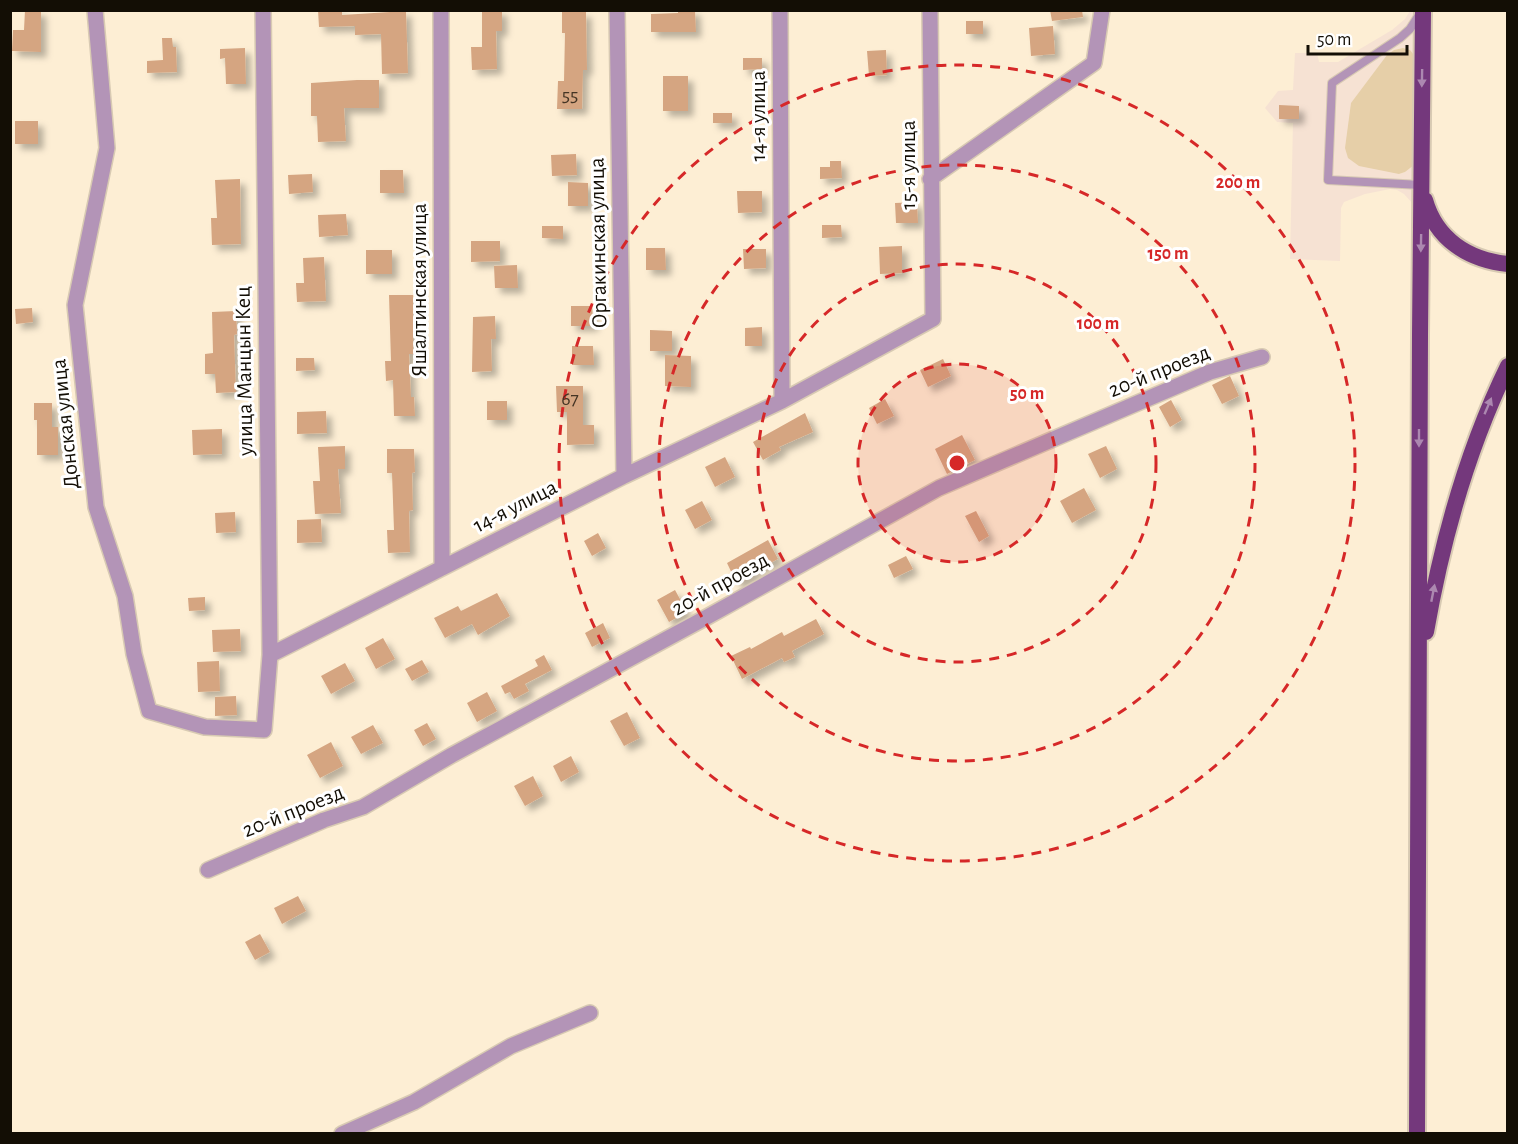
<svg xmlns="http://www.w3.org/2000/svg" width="1518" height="1144" viewBox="0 0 1518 1144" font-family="'Alegreya Sans',sans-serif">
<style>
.commercial{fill:#f6e2d3}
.green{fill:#e6cfa8}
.building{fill:#d5a581;filter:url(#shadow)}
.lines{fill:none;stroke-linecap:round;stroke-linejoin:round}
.service-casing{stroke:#d8cab3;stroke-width:10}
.minor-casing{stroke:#d8cab3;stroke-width:18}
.trunk-casing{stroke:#d8cab3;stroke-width:20}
.service{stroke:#b394b7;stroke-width:8}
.minor{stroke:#b394b7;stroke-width:15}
.trunk{stroke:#74387c;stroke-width:16}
.oneway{fill:#ac88b0}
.ring{fill:none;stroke:#d62828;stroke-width:3;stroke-dasharray:10 8}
.labels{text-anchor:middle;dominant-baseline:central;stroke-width:6;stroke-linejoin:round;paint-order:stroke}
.number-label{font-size:20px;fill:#443424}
.street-label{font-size:22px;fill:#130e05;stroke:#fff}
.centre{fill:#d62828;stroke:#fff;stroke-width:3}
.ring-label{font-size:18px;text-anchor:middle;font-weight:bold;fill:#d62828;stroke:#fff;stroke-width:6;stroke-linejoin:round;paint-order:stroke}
</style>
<defs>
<filter id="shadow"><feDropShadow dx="5.5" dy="5.5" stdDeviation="3" flood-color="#0004"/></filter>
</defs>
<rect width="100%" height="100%" fill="#fdeed4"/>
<path class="commercial" d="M1410 11H1415L1414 55 1410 50 1403 48 1394 50 1387 55 1399 174 1405 172 1414 165 1413 204 1404 194 1397 190 1390 189 1365 194 1344 202 1341 208 1340 261 1290 259 1293 123 1277 122 1265 108 1278 91 1293 90 1295 53H1317L1319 62H1338L1392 30 1405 19Z"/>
<path class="green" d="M1403 48 1410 50 1414 55V165L1405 172 1399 174 1359 166 1348 158 1345 148 1351 103 1387 55 1394 50Z"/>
<path class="building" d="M25 10 41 11V52L12 51 13 30H24Z
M318 10H342V15L406 11 408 73 382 74 381 34 355 35V26L319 27Z
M482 10H502V31H496L497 69 472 70 471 47H482Z
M678 10H695L696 32H651V14L678 13Z
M1050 10H1082L1083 17 1052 21Z
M562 12H586L587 70H583L582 109H557L558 81H564L565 33H562Z
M966 21H983V34H966Z
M1053 26 1055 54 1031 56 1029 28Z
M162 38H172L173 47H176L177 72 147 73V61L163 60Z
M245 48 246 84H226L225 58 220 59V49Z
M886 50 887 75 869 76 867 51Z
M743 58H762V69L743 70Z
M663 76H688V111H663Z
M357 80H379V108H344L346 141 318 142 317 116H311V83Z
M1279 105 1299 106V119H1279Z
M713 113H732V123H713Z
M15 121H38V144H15Z
M576 154 577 175 552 176 551 155Z
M830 161H841L842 178 820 179V167H830Z
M380 170H403L404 193H380Z
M312 174 313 192 289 194 288 175Z
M240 179 241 244 212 245 211 218H217L215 180Z
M568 182 588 183V206H568Z
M737 191H762V212L738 213Z
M917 202 918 223H896L895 203Z
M346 214 348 235 319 237 318 215Z
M822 225H841L842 237 822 238Z
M542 226H563V239L542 238Z
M471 241H500V261L471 262Z
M902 246V273L880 274 879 247Z
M646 248H665L666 270H646Z
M743 249H766V268L744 269Z
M366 250H392V274H366Z
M324 257 326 301 297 302 296 283H304L303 258Z
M517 265 518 288H495L494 266Z
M389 295H413V354H409L411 397H414L415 416H394L393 380 386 381 385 361H391Z
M571 306H592L593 326H571Z
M32 308 33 322 16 324 15 309Z
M236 311 237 334 234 335 236 392 216 393 215 374H205V354L213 353 212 312Z
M495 316 496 339H491L492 371 472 372 473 317Z
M762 327V346H745V328Z
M650 330 672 331V351H650Z
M572 346H593L594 365H572Z
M665 355 691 356V387L665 386Z
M296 358H314L315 370 296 371Z
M943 359 951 376 928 387 920 370Z
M1230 376 1239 396 1222 404 1212 385Z
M556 386H583V425H594V444L567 445V412H557Z
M885 399 894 416 877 424 869 408Z
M1171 400 1182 420 1170 427 1159 407Z
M487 401H507V420H487Z
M34 403H52V427H58V455H37V420H34Z
M326 411 327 433 297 434V412Z
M805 413 813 432 779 447 781 450 763 460 753 442Z
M222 429V454L193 455 192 430Z
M962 435 975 460 947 474 935 449Z
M345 446V469H338L341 513 315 514 313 481H320L318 447Z
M1106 446 1117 469 1100 478 1088 454Z
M387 449H414L415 472 412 473 413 510 409 511 410 552 388 553 387 530H394L392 473H387Z
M725 457 735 477 715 487 705 467Z
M1084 488 1096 510 1072 523 1060 501Z
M702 501 712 520 695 529 685 510Z
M976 511 989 536 979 542 965 516Z
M235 512 236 532 216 533 215 513Z
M321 519 322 542 297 543V520Z
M598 533 606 548 592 556 584 541Z
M768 540 778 559 753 572 754 575 737 584 727 563Z
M906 556 913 569 894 578 888 565Z
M675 590 687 612 669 622 657 600Z
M497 593 510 616 478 635 472 624 445 638 434 618 458 606 461 611Z
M205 597V610L189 611 188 598Z
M816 619 824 634 792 651 795 657 784 662 782 658 742 679 731 656 750 647 751 649 782 632 784 636Z
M603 623 610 638 592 647 585 633Z
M240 629 241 651 213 652 212 630Z
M383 638 395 659 376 669 365 648Z
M544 655 552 670 525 684 529 691 514 699 510 692 505 694 501 686 538 666 535 660Z
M422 660 429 672 412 681 405 669Z
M219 661 220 691 198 692 197 662Z
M345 663 355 681 331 694 321 676Z
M487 692 497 711 477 722 467 703Z
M236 696 237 715 215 716V697Z
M627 712 640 738 624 746 610 721Z
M427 723 436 739 423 746 414 730Z
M373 725 383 743 361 754 351 737Z
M331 742 343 766 320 778 307 755Z
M571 756 579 772 561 782 553 766Z
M533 776 543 796 525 806 514 786Z
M298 896 306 911 282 924 274 908Z
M260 934 270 952 255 960 245 942Z"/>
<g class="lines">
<defs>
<path id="service" d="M1419 15 1410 29 1400 38 1332 83 1328 180 1421 185"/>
<path id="minor" d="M95 10 107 148 75 305 96 507 125 596 134 654 149 711 205 727 264 730 270 655 263 10
M441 10 442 568
M617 10 624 476
M780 10 782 401
M930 179 1094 63 1102 10
M270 655 624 476 782 401 933 319 930 10
M208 870 324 820 363 807 452 755 707 617 939 488 1210 372 1262 357
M342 1134 414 1102 511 1046 590 1013"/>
<path id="trunk" d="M1425 200C1436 239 1468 260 1508 264
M1426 632C1442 540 1467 450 1508 366
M1417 1134 1420 335 1423 10"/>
</defs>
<use href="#service" class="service-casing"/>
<use href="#minor" class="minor-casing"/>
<use href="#trunk" class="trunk-casing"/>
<use href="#service" class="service"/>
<use href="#minor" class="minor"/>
<use href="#trunk" class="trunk"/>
</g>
<defs><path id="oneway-solid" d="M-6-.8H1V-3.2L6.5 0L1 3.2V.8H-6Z" transform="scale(1.5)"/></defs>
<g class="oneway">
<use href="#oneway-solid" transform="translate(1422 78) rotate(91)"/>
<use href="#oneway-solid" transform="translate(1421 243) rotate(91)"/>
<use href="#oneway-solid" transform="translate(1488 406) rotate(-67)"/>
<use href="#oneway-solid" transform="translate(1419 438) rotate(90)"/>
<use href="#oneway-solid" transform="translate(1433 593) rotate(-79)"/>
</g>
<circle cx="957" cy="463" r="99" fill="#d62828" fill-opacity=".12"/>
<g class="ring">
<circle cx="957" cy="463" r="99"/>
<circle cx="957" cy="463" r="199"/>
<circle cx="957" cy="463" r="298"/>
<circle cx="957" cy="463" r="398"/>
</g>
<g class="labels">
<g class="number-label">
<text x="570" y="95">55</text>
<text x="570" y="399">67</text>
</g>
<g class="street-label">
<text transform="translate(758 116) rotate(-90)">14-я улица</text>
<text transform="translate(908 165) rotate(-90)">15-я улица</text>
<text transform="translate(598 243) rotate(-91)">Оргакинская улица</text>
<text transform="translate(419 290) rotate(-90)">Яшалтинская улица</text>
<text transform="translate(244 371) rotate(-91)">улица Манцын Кец</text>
<text transform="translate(1159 371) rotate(-22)">20-й проезд</text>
<text transform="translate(65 424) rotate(-96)">Донская улица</text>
<text transform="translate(515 506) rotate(-27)">14-я улица</text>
<text transform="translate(720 584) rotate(-29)">20-й проезд</text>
<text transform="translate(293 811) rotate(-22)">20-й проезд</text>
</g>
</g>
<circle cx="957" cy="463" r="9" class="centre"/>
<g class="ring-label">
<text x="1238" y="188">200 m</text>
<text x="1168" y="259">150 m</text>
<text x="1098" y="329">100 m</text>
<text x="1027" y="399">50 m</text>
</g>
<rect width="1518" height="1144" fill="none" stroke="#130e05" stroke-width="24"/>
<path d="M1308 45v9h99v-9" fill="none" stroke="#130e05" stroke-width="3"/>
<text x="1317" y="45" font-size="18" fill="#130e05" stroke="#ffffff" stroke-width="4.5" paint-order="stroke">50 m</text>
</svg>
